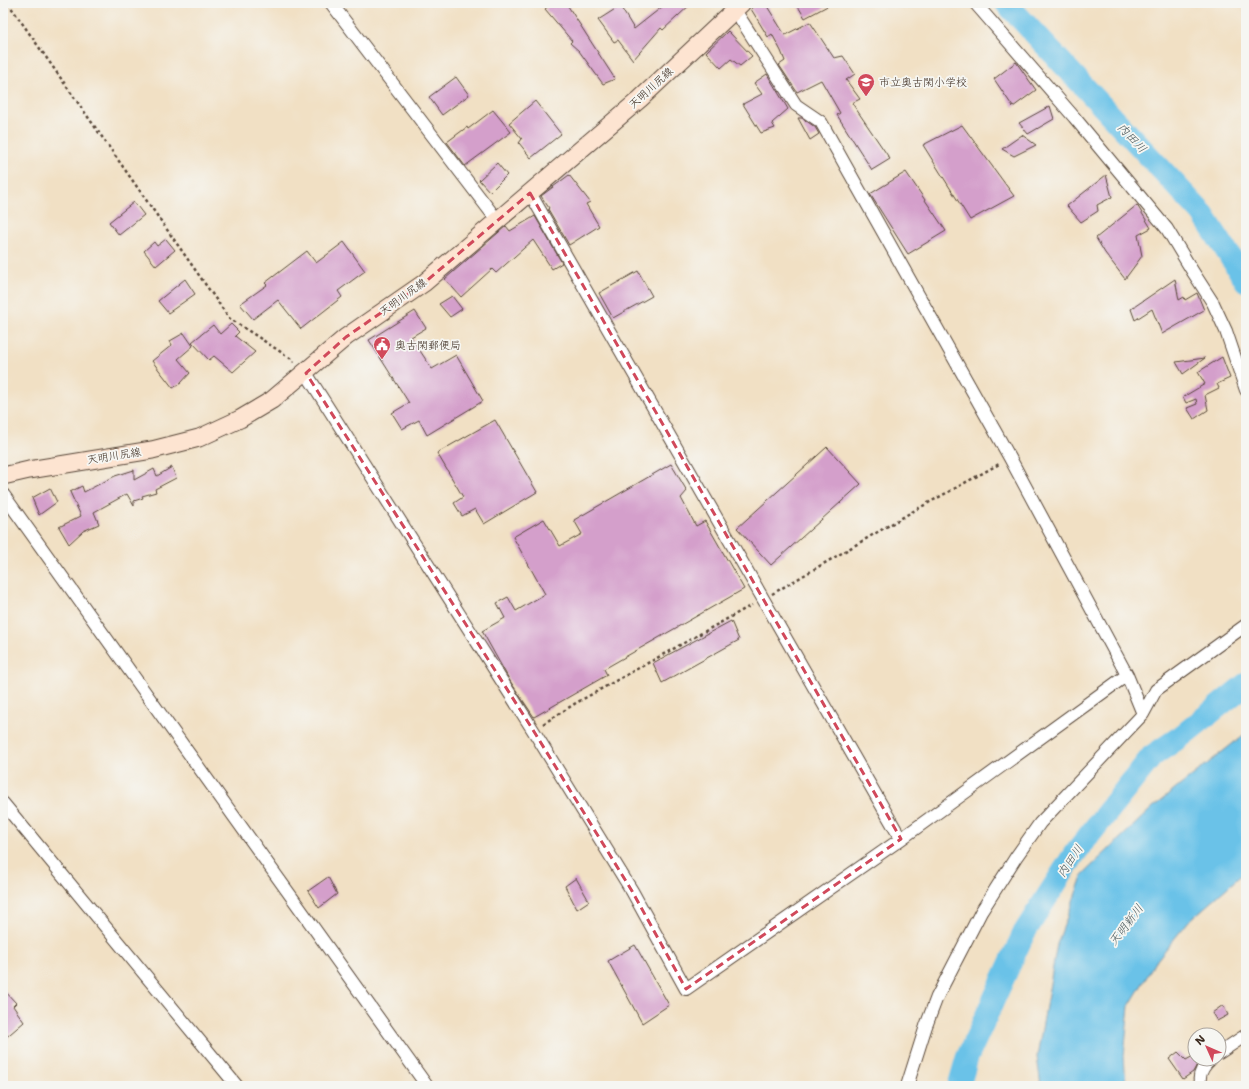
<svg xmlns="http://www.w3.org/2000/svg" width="1249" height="1089" viewBox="0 0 1249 1089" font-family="'Shantell Sans','Klee One',sans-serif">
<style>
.water{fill:#6ac2e8;stroke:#527683}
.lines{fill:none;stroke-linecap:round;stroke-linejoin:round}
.river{stroke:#6ac2e8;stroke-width:23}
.building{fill:#d49fcb}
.street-casing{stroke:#564537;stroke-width:14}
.secondary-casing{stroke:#564537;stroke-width:19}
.path{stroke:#564537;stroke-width:2.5;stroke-dasharray:3 3;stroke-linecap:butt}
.street{stroke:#fff;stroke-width:12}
.secondary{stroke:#fde4d1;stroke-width:17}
.marked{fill:none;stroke:#d1495b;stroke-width:3;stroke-dasharray:8 5;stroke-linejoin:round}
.labels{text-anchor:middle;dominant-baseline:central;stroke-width:3.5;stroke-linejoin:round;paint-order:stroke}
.poi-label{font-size:11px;fill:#3b2a1e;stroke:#f6f6f2;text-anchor:start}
.street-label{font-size:11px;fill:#3b2a1e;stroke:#f6f6f2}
.water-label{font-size:12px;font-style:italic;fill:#49585b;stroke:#f6f6f2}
</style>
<rect width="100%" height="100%" fill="#f6f6f2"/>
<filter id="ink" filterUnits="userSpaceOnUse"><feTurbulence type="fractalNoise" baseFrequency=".025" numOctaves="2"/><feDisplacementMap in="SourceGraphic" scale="8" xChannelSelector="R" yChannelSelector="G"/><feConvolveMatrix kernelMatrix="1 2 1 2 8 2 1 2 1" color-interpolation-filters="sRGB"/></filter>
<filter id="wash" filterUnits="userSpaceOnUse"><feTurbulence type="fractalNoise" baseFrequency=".012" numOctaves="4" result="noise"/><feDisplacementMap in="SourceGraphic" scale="16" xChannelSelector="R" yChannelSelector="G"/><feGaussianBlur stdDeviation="0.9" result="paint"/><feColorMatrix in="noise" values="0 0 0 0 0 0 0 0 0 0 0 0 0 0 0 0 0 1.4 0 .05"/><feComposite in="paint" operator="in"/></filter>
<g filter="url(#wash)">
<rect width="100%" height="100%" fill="#f1e0c4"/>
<path class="water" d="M1246 733V871L1188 922 1157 960 1129 1006 1124 1056 1126 1086H1041L1037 1057 1057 944 1083 874 1153 807Z"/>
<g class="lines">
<path class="river" d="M1006 3 1202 213 1246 281
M959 1086 967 1058 1024 933 1075 853 1152 756 1183 735 1246 684"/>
</g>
<g id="blocks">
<path class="building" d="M552 3H566L615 79 603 84 579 51 570 43 572 41 545 9Z
M667 3H692L663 30 661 28 633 60 618 40 614 42 598 20 620 6 634 29Z
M759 3H765L785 35 810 22 834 58 843 56 855 74 846 80 860 99 852 103 890 159 872 170 837 115 840 113 821 80 797 92 779 65 785 61 781 51 772 34 768 37 751 9Z
M796 3H833L805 18Z
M728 31 752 56 740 66 731 59 721 68 706 52Z
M1016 62 1036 90 1013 107 994 79Z
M767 74 788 109 772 123 775 128 761 133 743 104 762 94 754 83Z
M456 77 469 95 442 115 429 97Z
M535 101 561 134 531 158 519 143 522 139 509 123Z
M1050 106 1054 119 1028 134 1019 123Z
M493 110 511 132 465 166 447 142 467 127 468 129Z
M798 118H802L815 127 819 134 810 140Z
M962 125 1014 196 970 220 923 145Z
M1022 135 1036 145 1014 156 1002 149Z
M497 163 507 175 490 192 479 180Z
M906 172 946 231 908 254 870 194Z
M569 175 590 202 586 204 599 226 569 245 548 209 549 208 541 196Z
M1106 175 1112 197 1097 205 1098 211 1081 222 1067 206Z
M134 202 144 215 119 235 109 222Z
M1137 205 1151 228 1138 235 1142 256 1125 279 1105 253 1096 238Z
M535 216 562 263 552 269 533 240 496 273 492 269 461 297 445 279 506 226 510 231Z
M166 239 175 250 156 266 144 251 154 242 157 246Z
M344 242 365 271 338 291 342 297 301 329 278 300 253 319 240 304 267 285 265 283 307 251 316 263Z
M638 271 652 296 613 318 599 293Z
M185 279 195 294 168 313 158 301Z
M1175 279 1179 300 1184 297 1185 300 1197 293 1204 310 1162 334 1152 309 1135 320 1131 309Z
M452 296 462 309 450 317 439 304Z
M415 311 426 328 411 337 432 369 456 355 483 401 427 435 419 420 402 429 392 413 409 403 369 340Z
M231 324 239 332 235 336 255 352 233 372 214 356 209 360 192 342 213 325 220 334Z
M184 333 193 346 178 359 190 373 181 383 173 388 152 361 172 345 170 341Z
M1222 357 1230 378 1217 384 1219 388 1205 395 1208 410 1194 419 1187 408 1197 404 1196 399 1186 403 1183 397 1205 384 1198 372Z
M1205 358 1183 374 1176 362Z
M495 420 537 492 484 524 475 509 462 516 454 503 463 497 437 453Z
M827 447 861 484 771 565 737 528Z
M671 464 687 491 681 498 696 526 705 521 744 589 604 669 607 675 534 717 510 681 482 631 505 618 497 603 508 597 516 611 545 594 513 537 544 519 560 546 582 534 574 520Z
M172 467 176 478 155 489 156 492 142 496 143 498 134 501V506L127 494 94 512 99 524 83 531 69 544 59 527 81 516 70 492 82 486 84 492 115 476 134 470V480L154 469 157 476Z
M50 488 57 502 39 515 32 498Z
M731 621 739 640 662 683 653 663Z
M328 877 337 894 319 908 308 891Z
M576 878 589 901 577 909 565 886Z
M635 945 669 1005 642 1023 608 961Z
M3 989 16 1003 13 1006 24 1022 3 1040Z
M1223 1005 1228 1015 1217 1021 1212 1013Z
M1178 1052 1186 1060 1195 1055V1059H1200L1193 1072 1183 1079 1169 1059Z"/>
</g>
</g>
<g filter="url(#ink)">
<use href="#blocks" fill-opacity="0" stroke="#564537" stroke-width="1"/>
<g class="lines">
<defs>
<path id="street" d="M331 3 497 220
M975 3 1074 117 1167 229 1193 272 1213 303 1226 331 1246 390
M731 4 796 105 821 122 1010 458 1127 675 1143 714
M530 193 901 839
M306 373 533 730 632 891 686 989 901 839 1127 675
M3 494 427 1086
M3 803 237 1086
M1219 1053 1246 1035
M907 1086 926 1026 937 997 981 912 1016 857 1040 823 1143 714 1156 690 1246 625
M1201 1086C1197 1075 1203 1066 1211 1059"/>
<path id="secondary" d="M3 476 29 470 152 450 199 438 240 419 272 400 346 337 424 283 640 99 742 3"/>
</defs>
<use href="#street" class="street-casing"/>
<use href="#secondary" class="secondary-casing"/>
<path class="path" d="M8 3 229 318 290 358 294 362
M3 9 11 3
M772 594 910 513 1001 463
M543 724 576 703 752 605"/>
<use href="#street" class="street"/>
<use href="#secondary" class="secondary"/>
</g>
</g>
<path class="marked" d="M530 193 901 839 686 989 632 891 533 730 306 373 346 337 424 283Z"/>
<defs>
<symbol id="school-pin" viewBox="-11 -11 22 30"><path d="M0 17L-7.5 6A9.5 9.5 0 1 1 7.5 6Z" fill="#d1495b" stroke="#f6f6f2"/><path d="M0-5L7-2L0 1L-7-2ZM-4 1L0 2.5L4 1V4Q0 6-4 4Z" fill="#fff"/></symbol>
<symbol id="civic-pin" viewBox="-11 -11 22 30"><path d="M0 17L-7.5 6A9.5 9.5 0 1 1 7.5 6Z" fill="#d1495b" stroke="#f6f6f2"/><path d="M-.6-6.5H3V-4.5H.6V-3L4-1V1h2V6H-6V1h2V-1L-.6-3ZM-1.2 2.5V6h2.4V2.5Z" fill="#fff"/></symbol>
</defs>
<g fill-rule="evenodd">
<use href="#school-pin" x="856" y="72" width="20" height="27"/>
<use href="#civic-pin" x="372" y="335" width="20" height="27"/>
</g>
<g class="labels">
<g class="poi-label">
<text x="879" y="82">市立奥古閑小学校</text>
<text x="395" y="345">奥古閑郵便局</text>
</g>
<g class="street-label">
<text transform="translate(651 88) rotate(-42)">天明川尻線</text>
<text transform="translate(403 297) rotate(-36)">天明川尻線</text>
<text transform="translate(114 456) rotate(-9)">天明川尻線</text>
</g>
<g class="water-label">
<text transform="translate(1132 138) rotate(47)">内田川</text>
<text transform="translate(1070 861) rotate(-56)">内田川</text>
<text transform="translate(1126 925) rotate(-53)">天明新川</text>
</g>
</g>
<rect width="1249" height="1089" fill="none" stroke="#f6f6f2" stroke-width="16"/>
<g transform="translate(1207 1047) rotate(315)"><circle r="19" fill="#f6f6f2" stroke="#aba49d"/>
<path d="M0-3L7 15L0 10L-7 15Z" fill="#d1495b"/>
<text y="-6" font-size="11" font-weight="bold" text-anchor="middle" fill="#3b2a1e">N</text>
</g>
</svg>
